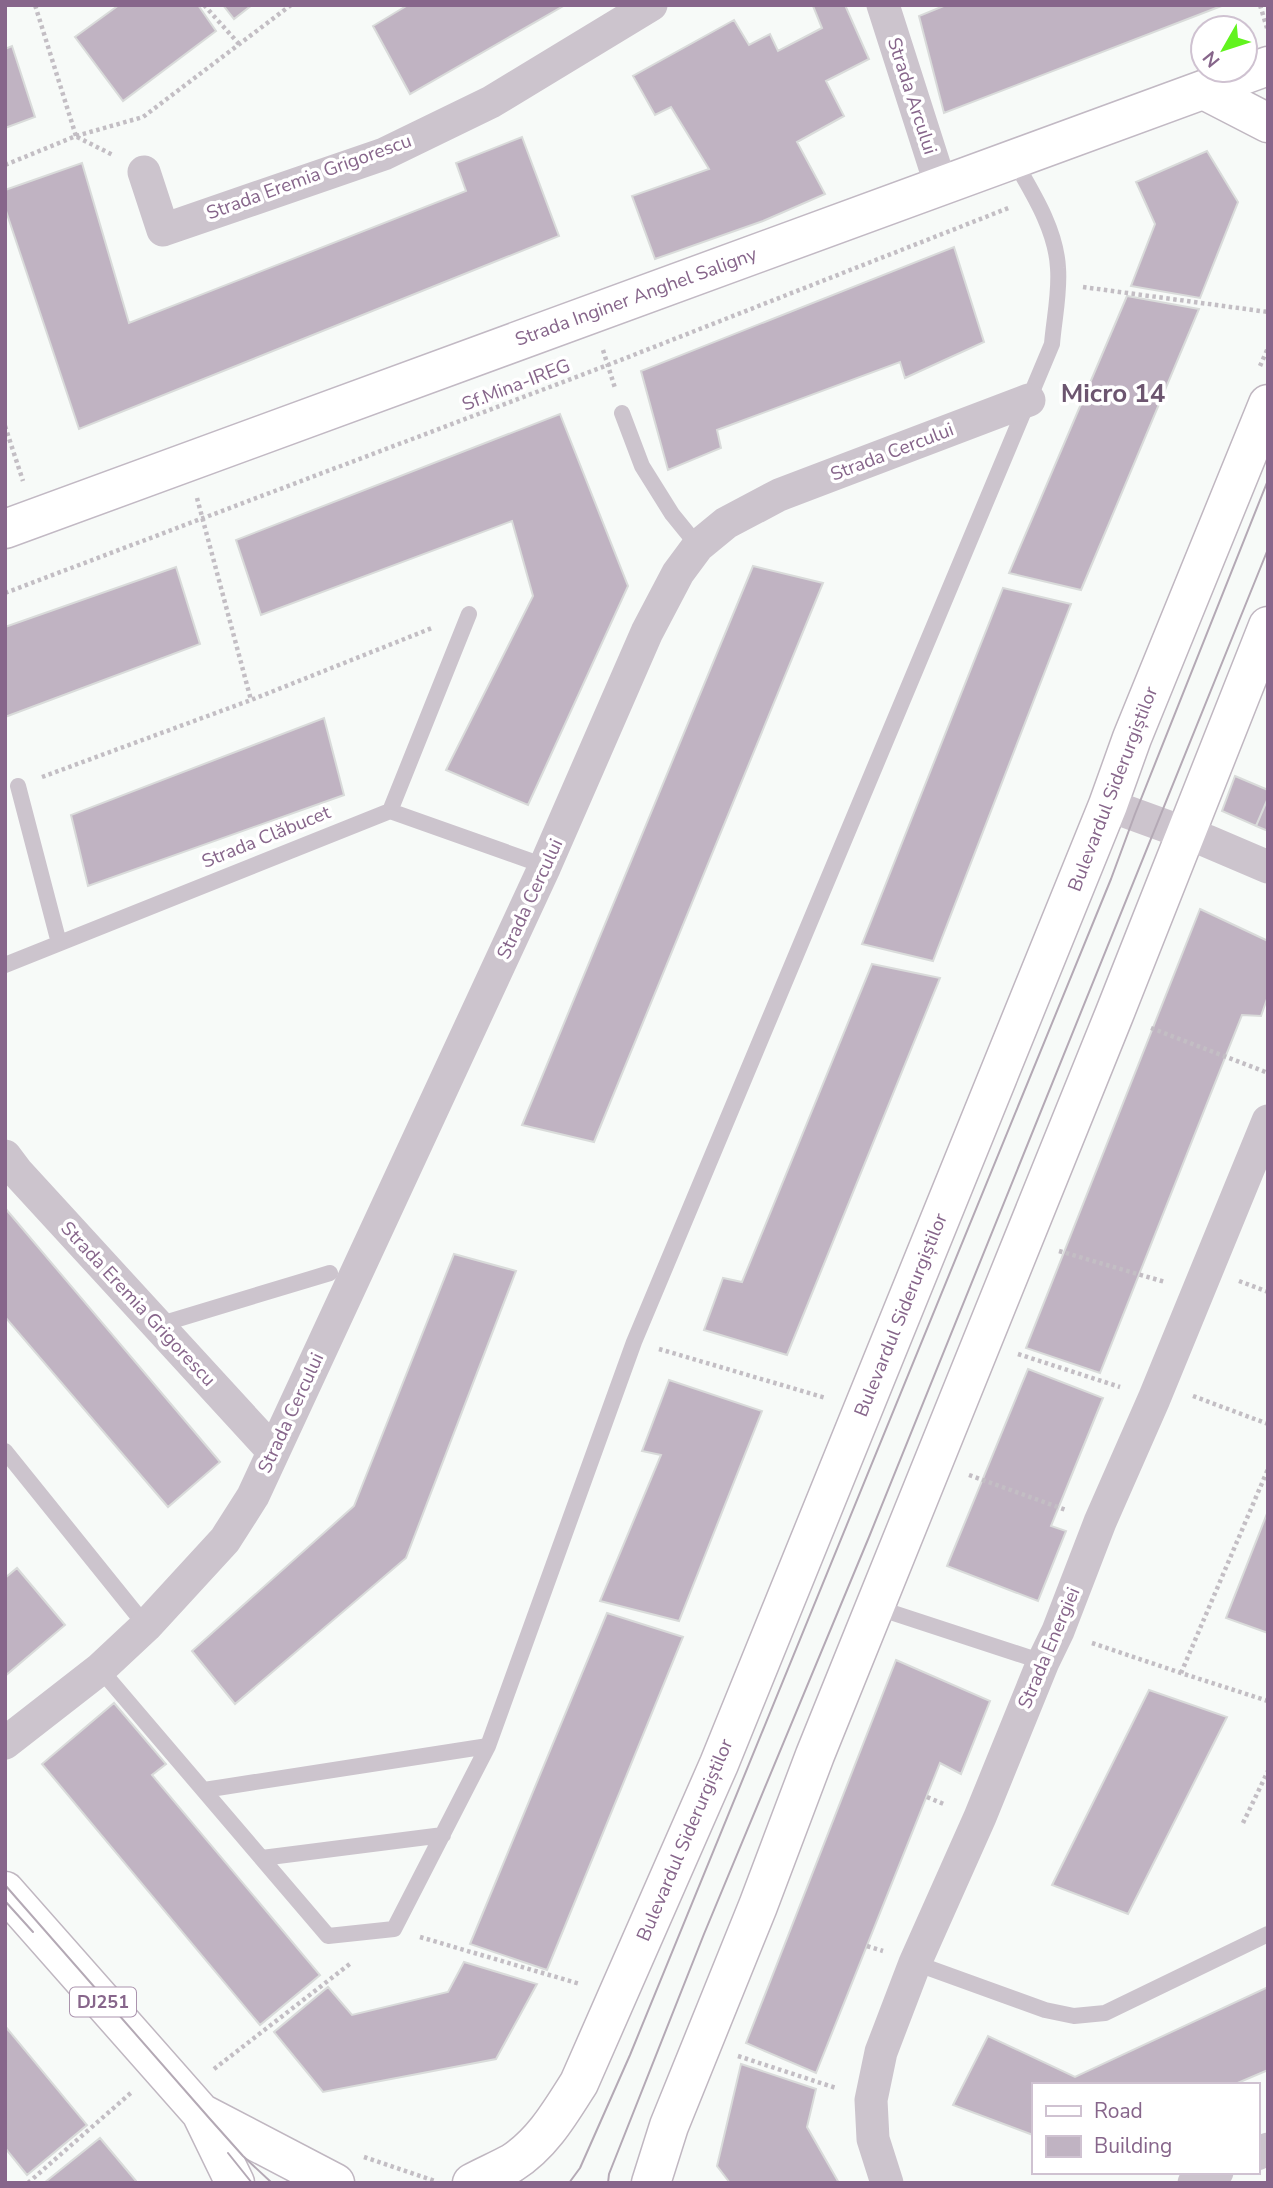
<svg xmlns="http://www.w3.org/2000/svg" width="1273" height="2188" viewBox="0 0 1273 2188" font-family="'Nunito Sans',sans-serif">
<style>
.building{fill:#c0b3c2;stroke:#d9dbda;stroke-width:2}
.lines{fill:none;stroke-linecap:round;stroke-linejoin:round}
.secondary-casing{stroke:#c2b9c4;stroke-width:41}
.primary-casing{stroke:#c0b7c1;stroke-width:41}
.path{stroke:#c3bec4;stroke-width:4.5;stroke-dasharray:3.5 3.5;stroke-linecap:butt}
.service{stroke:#ccc4cd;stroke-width:16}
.minor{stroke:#ccc4cd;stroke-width:33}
.secondary{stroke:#fff;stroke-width:38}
.primary{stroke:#fff;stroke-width:38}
.tram{stroke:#b4a9b5;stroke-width:2}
.labels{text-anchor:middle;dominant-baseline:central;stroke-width:7;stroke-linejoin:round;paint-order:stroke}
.shield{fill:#fff;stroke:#ab94ae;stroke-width:2}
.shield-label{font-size:18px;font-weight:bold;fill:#87668b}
.street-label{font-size:19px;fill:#87668b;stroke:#fff}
.district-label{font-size:26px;font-weight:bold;fill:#6c556f;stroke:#fff}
</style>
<rect width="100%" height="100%" fill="#f7faf8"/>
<path class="building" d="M119 5H198L216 31 123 101 75 37Z
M223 5H252L234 19Z
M408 5H565L410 94 373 26Z
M845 5 869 59 826 81 844 116 797 142 825 194 763 221 655 259 632 196 709 169 671 107 655 115 633 76 734 20 749 45 770 34 778 51 822 28 813 6Z
M946 5H1224L944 113 919 16Z
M12 46 35 117 5 128V49Z
M522 137 559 236 79 429 5 208V190L82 163 129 323 466 191 456 163Z
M1207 151 1238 202 1200 298 1131 286 1155 224 1136 182Z
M954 247 984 342 905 378 900 362 717 430 721 448 668 470 641 371Z
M1127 296 1199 309 1081 590 1009 573Z
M560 414 628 586 528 805 446 770 533 596 512 521 261 615 236 540Z
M753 566 823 583 594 1142 522 1125Z
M176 567 200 644 5 717V627Z
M1003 588 1071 604 933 961 862 944Z
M324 718 344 795 88 886 71 815Z
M1235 776 1268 790V798L1256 826 1222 811Z
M1268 798V831L1256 826Z
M1200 909 1268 941V996L1261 1016 1242 1015 1100 1373 1026 1348Z
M872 964 940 978 787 1355 704 1330 723 1278 742 1282Z
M5 1208 220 1462 168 1507 5 1317Z
M454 1254 516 1271 406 1558 235 1704 192 1651 354 1506Z
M1028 1369 1103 1398 1051 1526 1066 1531 1038 1601 947 1566Z
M669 1380 762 1411 679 1621 600 1601 661 1455 642 1451Z
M1268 1511V1633L1226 1618Z
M17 1568 65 1625 5 1676V1578Z
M607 1613 683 1637 547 1970 470 1944Z
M896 1660 990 1701 961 1774 940 1763 816 2073 746 2043Z
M1149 1690 1227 1717 1128 1914 1052 1885Z
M114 1703 166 1764 152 1775 320 1975 260 2025 42 1764Z
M464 1962 537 1984 496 2059 323 2092 274 2032 328 1987 352 2015 448 1992Z
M1268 1987V2070L1233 2085H1033V2135L953 2105 988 2036 1075 2077Z
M5 2026 87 2125 27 2175 5 2148Z
M741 2064 816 2089 807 2127 839 2183H730L717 2166Z
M100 2138 136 2181 135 2183H44Z"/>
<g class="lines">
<defs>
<path id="secondary" d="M5 529 1268 66"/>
<path id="primary" d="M1204 90 1268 123
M5 1891 201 2113 235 2183
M201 2113 335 2183
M472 2183C485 2176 499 2170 512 2163 542 2144 560 2113 579 2083L719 1764 1108 805 1132 738 1268 404
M651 2183 669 2126 758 1906 815 1755 1114 1015 1268 626"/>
</defs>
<use href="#secondary" class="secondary-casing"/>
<use href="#primary" class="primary-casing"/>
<path class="path" d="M204 5 239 44
M1260 5 1267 28
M76 136 143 117 291 5
M77 137 113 155
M5 165 76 136 35 5
M1083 287 1268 312
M603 350 615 388
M1260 366 1268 348
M5 426 23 481
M197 498 251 700
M5 593 608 365 1011 207
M42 777 251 700 432 628
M1151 1028 1268 1073
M1059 1251 1165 1282
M1239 1281 1268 1292
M659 1349 826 1398
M1018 1354 1120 1387
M1193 1396 1268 1424
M969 1475 1066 1510
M1092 1643 1181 1673 1268 1701
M1181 1673 1268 1469
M927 1797 946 1805
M1243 1823 1268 1771
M420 1937 580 1984
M867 1946 883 1951
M738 2056 836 2088
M214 2069 351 1963
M364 2157 435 2181
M28 2183 133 2091"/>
<path class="service" d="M622 413 642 466 672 514 698 546
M18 786 59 943
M390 811 469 614
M5 965 390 811 545 866
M158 1325 330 1273
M5 1451 146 1626
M875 1607 1043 1662
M100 1669 328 1936 394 1929 488 1746 634 1342 1052 344C1054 319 1060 293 1058 268 1056 229 1032 192 1013 159
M204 1790 488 1746
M262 1858 443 1835
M915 1963 1045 2010 1074 2016 1105 2013 1268 1934"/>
<path class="minor" d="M883 5 941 186
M144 172 163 230 384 154 491 102 651 5
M1108 805 1207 841 1268 867
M5 1156 17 1172 273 1451
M5 1743 100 1669 146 1626 225 1540 253 1496 545 866 647 632 678 573 698 546 726 523 779 495 1029 400
M1257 2154 1268 2149
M887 2183 873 2139 871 2100 881 2052 915 1963 980 1817 1043 1662 1058 1631 1100 1522 1154 1399 1268 1121
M1194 2183 1217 2172"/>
<use href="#secondary" class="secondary"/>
<use href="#primary" class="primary"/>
<path class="tram" d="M5 1885 210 2119 243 2156 272 2183
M5 1901 33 1932
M228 2153 252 2183
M569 2183 580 2168 630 2055 1111 879 1135 814 1268 480
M608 2183 609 2174 704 1934 869 1537 1268 549"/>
</g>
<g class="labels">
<rect class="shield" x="70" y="1987.5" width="66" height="29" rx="5"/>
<g class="shield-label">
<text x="103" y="2002">DJ251</text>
</g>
<g class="street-label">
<text transform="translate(912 96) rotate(72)">Strada Arcului</text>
<text transform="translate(309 177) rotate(-20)">Strada Eremia Grigorescu</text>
<text transform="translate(636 297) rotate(-20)">Strada Inginer Anghel Saligny</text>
<text transform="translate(516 385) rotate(-21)">Sf.Mina-IREG</text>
<text transform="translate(892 452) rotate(-21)">Strada Cercului</text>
<text transform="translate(1113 789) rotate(-69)">Bulevardul Siderurgiștilor</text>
<text transform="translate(266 837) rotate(-22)">Strada Clăbucet</text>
<text transform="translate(530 899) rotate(-65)">Strada Cercului</text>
<text transform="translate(138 1304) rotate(47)">Strada Eremia Grigorescu</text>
<text transform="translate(901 1315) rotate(-68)">Bulevardul Siderurgiștilor</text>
<text transform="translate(291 1413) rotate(-65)">Strada Cercului</text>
<text transform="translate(1049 1648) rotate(-67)">Strada Energiei</text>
<text transform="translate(685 1840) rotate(-67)">Bulevardul Siderurgiștilor</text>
</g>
<g class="district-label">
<text x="1113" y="393">Micro 14</text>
</g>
</g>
<rect width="1273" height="2188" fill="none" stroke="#87668b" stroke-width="14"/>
<rect x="1032" y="2083" width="228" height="91" fill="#ffffff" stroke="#cfc2d1" stroke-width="2"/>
<rect x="1046" y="2106" width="35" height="10" fill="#ffffff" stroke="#cfc2d1" stroke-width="2"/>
<text x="1094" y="2118" font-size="21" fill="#87668b">Road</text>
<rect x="1046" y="2136" width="35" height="21" fill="#c0b3c2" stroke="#cfc2d1" stroke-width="2"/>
<text x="1094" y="2153" font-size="21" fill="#87668b">Building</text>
<g transform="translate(1224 49) rotate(231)"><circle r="33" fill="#ffffff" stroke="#cfc2d1" stroke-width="2"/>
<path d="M0-5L12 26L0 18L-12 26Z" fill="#61f31e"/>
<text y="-10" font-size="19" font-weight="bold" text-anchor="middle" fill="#87668b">N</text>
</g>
</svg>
